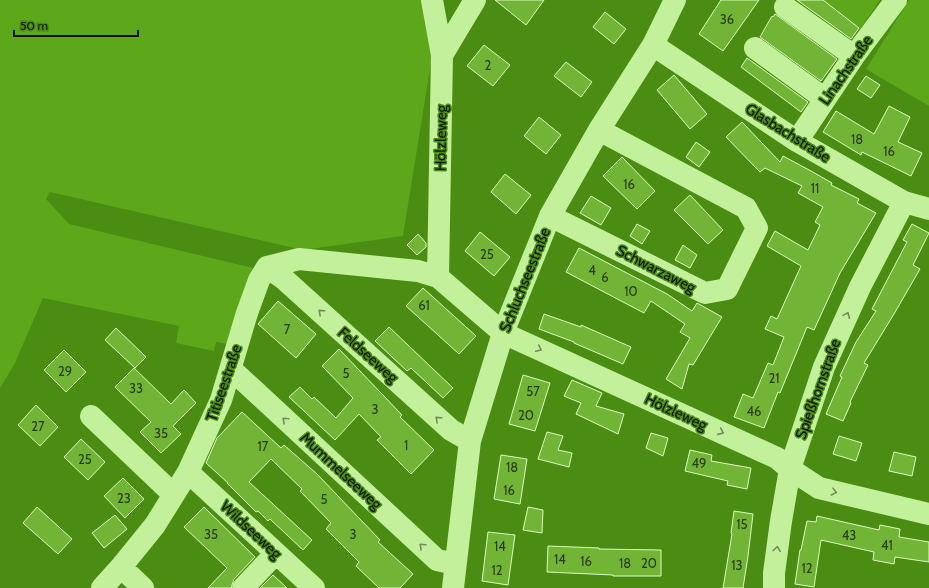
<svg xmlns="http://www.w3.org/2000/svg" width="929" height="588" viewBox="0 0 929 588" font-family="Cabin,sans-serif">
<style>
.green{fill:#5ca71a}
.building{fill:#71b436;stroke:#ddfcc2}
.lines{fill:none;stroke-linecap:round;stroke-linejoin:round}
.minor{stroke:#c3f19b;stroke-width:22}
.oneway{stroke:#738c5d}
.labels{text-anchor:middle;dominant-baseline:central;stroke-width:3;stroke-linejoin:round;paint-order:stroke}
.number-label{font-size:13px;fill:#293a1a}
.street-label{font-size:15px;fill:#111;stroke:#4a8d12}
</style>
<rect width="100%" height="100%" fill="#4a8d12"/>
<path class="green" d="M0 0H428L432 56 403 236 303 250 50 192 46 199 69 224 253 268 229 344 216 342 214 351 176 343 179 326 43 298 15 363 0 388Z
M823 0H880L860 29Z
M909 0H929V106L866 69Z"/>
<path class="building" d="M495 0H544L526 25Z
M721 0H759L723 51 699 34Z
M797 0H823L859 28 851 39Z
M605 12 626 29 614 44 593 27Z
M775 14 837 59 821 81 760 37 772 16 773 17Z
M484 45 510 65 493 86 467 66Z
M747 58 808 102 801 112 741 67Z
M566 62 592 82 581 97 554 76Z
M674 75 707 114 690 129 657 90Z
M866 76 880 85 871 98 857 89Z
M889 106 910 117 898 142 922 153 911 176 862 152 861 155 823 132 836 111 874 134Z
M539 117 561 135 546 154 524 136Z
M742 122 780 162 783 156 811 171 832 183 831 185 859 199 857 203 876 213 840 273 814 330 807 327 780 393 778 392 764 428 734 417 743 394 753 398 768 363 773 365 784 337 765 329 771 316 777 319 801 266 767 246 775 231 808 250 820 225 815 222 823 207 798 193 802 186 765 168 760 172 726 137Z
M696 142 710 152 699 167 686 157Z
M622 157 655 191 637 209 603 176Z
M505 174 531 195 516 214 491 192Z
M690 195 723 230 708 244 674 210Z
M591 196 611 208 601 225 580 213Z
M637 224 650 231 642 244 630 236Z
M912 224 929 233 913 265 920 269 894 314 864 363 868 365 850 402 851 403 843 421 826 414 842 377 840 376 856 342 876 311 872 309 907 242 903 240Z
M480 232 510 257 494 276 465 251Z
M418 234 426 243V247L417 255 407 245Z
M683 245 697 255 690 268 675 260Z
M579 248 667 294 692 311 697 303 722 317 693 365 689 364 682 389 666 379 690 338 680 332 685 324 651 301 644 313 566 272Z
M423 288 476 336 459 354 406 306Z
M278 301 316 334 296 358 258 324Z
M544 314 581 327V325L631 347 623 364 574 343V342L539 329Z
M389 327 453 388 443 398 411 368 407 371 375 341Z
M116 328 146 357 135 368 105 340Z
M339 349 402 415 400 417 434 450 411 474 377 440 381 437 359 414 335 440 289 397 300 387 312 399 314 397 336 418 353 398 322 366Z
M64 350 86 372 66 392 44 370Z
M134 368 171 404 184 390 196 403 173 426 181 434 161 453 140 432 151 422 115 387Z
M523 375 550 383 535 431 509 424Z
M572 380 602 393 596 406 624 414 618 434 576 414 581 403 564 396Z
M36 405 58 427 40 446 18 425Z
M242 412 281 448 284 445 317 474 380 540 378 542 413 574 400 588H379L356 566 359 562 326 529 331 523 300 491 302 489 271 459 249 482 312 540 303 550 270 519 268 521 258 511 256 512 227 483H228L206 463 217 438Z
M547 432 563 436 558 450 572 453 569 467 538 459Z
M651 433 668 438 663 456 646 448Z
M839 436 862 443 856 461 833 454Z
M81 439 105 462 88 480 64 457Z
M690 450 712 455 711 461 751 468 747 489 727 485 728 481 685 471Z
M894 452 916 457 912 476 889 471Z
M501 455 527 459 520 504 494 499Z
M123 478 144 499 125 518 104 496Z
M37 507 72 539 58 554 23 523Z
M204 507 255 557 234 579 231 588H208L227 568 184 527Z
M528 507 543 510 542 533 523 530Z
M734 511 753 514 748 556 743 588H723L732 534 731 533Z
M115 515 127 529 104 548 92 533Z
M817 516 879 530 880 525 900 529 899 537 929 542V562L895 557 894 564 873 560 874 552 821 540 814 587 795 584 800 550H801L807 521 816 522Z
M488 532 515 535 508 585 482 581Z
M548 546 599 548V549L661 550V576H613V575L547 572Z
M273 575 287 588H260Z"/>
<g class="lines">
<path class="minor" d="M432 0 442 55 438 277 503 333 777 458 790 469 819 488 929 514
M785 7 854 56
M653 45 797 141 904 202 929 209
M755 48 825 99
M442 55 475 0
M797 141 854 56 896 0
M550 216 705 293 727 289 757 228 746 208 599 130
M267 267 284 279 451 430 470 441
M267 267 299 259 418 271 438 277
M231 369 437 560 455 564
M91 416 174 495
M188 472 314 588
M121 567 143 588
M102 588 121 567 155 525 188 472 221 400 247 313 259 280 267 267
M243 588 276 553
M453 588 470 441 503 333 550 216 599 130 653 45 675 0
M774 588V573L781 521 790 469 824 367 860 287 904 202"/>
</g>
<defs><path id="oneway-chevron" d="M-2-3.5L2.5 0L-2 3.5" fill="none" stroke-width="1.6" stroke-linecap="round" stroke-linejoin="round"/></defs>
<g class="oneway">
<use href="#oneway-chevron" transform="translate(321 312) rotate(-138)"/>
<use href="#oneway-chevron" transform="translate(847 315) rotate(-66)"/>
<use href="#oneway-chevron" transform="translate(539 349) rotate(25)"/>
<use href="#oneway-chevron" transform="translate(438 419) rotate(-138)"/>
<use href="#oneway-chevron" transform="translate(285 420) rotate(-137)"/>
<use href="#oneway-chevron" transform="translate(721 432) rotate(24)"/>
<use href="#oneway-chevron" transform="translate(834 492) rotate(14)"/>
<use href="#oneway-chevron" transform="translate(422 546) rotate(-137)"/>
<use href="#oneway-chevron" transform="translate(777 549) rotate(-83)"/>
</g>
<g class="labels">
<g class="number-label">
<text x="727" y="19">36</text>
<text x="488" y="65">2</text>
<text x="857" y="139">18</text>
<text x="889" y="151">16</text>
<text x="629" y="184">16</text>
<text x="815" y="188">11</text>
<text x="487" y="254">25</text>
<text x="592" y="270">4</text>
<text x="605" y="277">6</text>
<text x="631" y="291">10</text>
<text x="424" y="305">61</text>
<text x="287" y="329">7</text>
<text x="65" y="371">29</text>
<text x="346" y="373">5</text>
<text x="774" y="378">21</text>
<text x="136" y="388">33</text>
<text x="533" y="391">57</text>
<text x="375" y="409">3</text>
<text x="754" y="411">46</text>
<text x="526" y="415">20</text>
<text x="38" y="426">27</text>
<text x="161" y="433">35</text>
<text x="406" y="445">1</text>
<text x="263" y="446">17</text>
<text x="85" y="459">25</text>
<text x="699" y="463">49</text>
<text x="512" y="467">18</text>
<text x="509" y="490">16</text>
<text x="124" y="498">23</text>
<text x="324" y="499">5</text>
<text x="742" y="524">15</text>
<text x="211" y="534">35</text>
<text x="353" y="534">3</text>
<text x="849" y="535">43</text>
<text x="887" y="545">41</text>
<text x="500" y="546">14</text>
<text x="560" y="559">14</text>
<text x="586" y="561">16</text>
<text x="625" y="563">18</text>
<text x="649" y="563">20</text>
<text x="737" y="565">13</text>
<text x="807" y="568">12</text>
<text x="497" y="570">12</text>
</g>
<g class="street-label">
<text transform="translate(846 70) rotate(-55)">Linachstraße</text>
<text transform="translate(788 133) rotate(32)">Glasbachstraße</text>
<text transform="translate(441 138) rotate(-89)">Hölzleweg</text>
<text transform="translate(656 269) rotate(27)">Schwarzaweg</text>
<text transform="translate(525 280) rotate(-68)">Schluchseestraße</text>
<text transform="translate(368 355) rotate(42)">Feldseeweg</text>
<text transform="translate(224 383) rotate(-71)">Titiseestraße</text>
<text transform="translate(818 389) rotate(-70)">Spießhornstraße</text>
<text transform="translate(676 412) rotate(25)">Hölzleweg</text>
<text transform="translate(341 471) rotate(43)">Mummelseeweg</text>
<text transform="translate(251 530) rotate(43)">Wildseeweg</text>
</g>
</g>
<path d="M14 30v6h124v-6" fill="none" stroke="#111111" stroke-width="2"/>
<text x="20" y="30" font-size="12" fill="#111111" stroke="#4a8d12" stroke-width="3" paint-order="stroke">50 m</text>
</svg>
